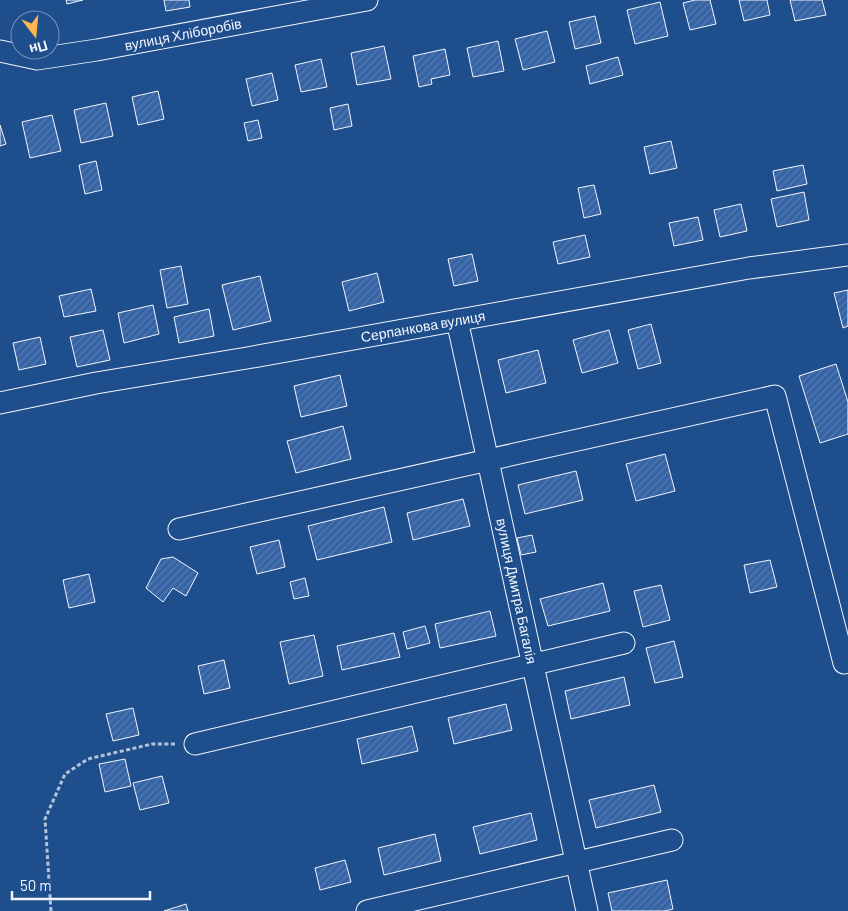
<svg xmlns="http://www.w3.org/2000/svg" width="848" height="911" viewBox="0 0 848 911" font-family="Barlow,sans-serif">
<style>
.building{fill:url(#building-hatch);stroke:#f2f6ff}
.lines{fill:none;stroke-linecap:round;stroke-linejoin:round}
.minor-casing{stroke:#f2f6ff;stroke-width:23}
.path{stroke:#b3c4dc;stroke-width:3;stroke-dasharray:4 2.5;stroke-linecap:butt}
.minor{stroke:#1f4e8c;stroke-width:21}
.labels{text-anchor:middle;dominant-baseline:central;stroke-width:4;stroke-linejoin:round;paint-order:stroke}
.street-label{font-size:14px;fill:#f2f6ff;stroke:#1f4e8c}
</style>
<defs>
<pattern id="building-hatch" width="6" height="6" patternUnits="userSpaceOnUse" patternTransform="scale(1.25)"><rect width="6" height="6" fill="#3563a3"/><path d="M-1 1l2-2M0 6l6-6M5 7l2-2" fill="none" stroke="#537ab1"/></pattern>
</defs>
<rect width="100%" height="100%" fill="#1f4e8c"/>
<path class="building" d="M66 0H83L67 4Z
M164 0H189L190 7 166 11Z
M695 0H710L716 24 690 30 683 3Z
M739 0H767L770 15 744 21Z
M790 0H822L826 15 795 21Z
M660 2 668 36 635 44 627 10Z
M595 16 601 43 575 49 569 22Z
M547 31 555 62 523 70 515 39Z
M498 41 504 71 473 77 467 48Z
M384 46 391 79 357 85 351 53Z
M445 49 450 75 431 79 432 84 419 87 413 56Z
M618 57 623 75 590 84 586 66Z
M321 59 327 87 301 92 295 65Z
M272 73 278 100 252 106 246 79Z
M158 91 164 119 138 125 132 97Z
M106 103 113 136 81 143 74 110Z
M348 104 352 126 334 130 330 108Z
M52 115 61 151 30 158 22 122Z
M258 120 262 138 248 141 244 123Z
M0 125 6 144 0 146Z
M671 141 677 168 650 174 644 147Z
M96 161 102 190 85 194 79 165Z
M803 165 807 184 777 191 773 171Z
M594 185 601 214 584 218 578 188Z
M804 192 809 220 777 227 771 199Z
M741 204 747 231 720 237 714 210Z
M698 217 703 240 674 246 669 223Z
M585 235 590 257 558 264 553 242Z
M472 254 478 281 454 286 448 259Z
M181 266 188 304 167 308 160 270Z
M377 273 384 302 349 311 342 282Z
M260 276 271 321 233 330 222 285Z
M91 289 96 311 64 317 59 296Z
M848 290V326L843 328 834 293Z
M153 305 159 334 124 343 118 313Z
M209 309 214 336 179 343 174 317Z
M651 324 661 363 638 369 628 330Z
M103 330 110 360 77 367 70 337Z
M609 330 618 363 582 373 573 340Z
M40 337 46 364 19 370 13 343Z
M538 350 546 383 506 393 498 360Z
M836 364 848 402V434L820 443 799 376Z
M340 375 347 406 301 417 294 386Z
M343 426 351 459 296 473 287 441Z
M665 454 675 491 636 501 626 464Z
M576 471 583 500 525 514 518 485Z
M463 499 470 526 413 540 407 513Z
M384 507 392 542 317 560 308 526Z
M532 535 536 552 521 555 517 538Z
M279 540 285 567 257 574 250 547Z
M173 557 198 573 186 596 173 588 163 602 146 588 161 559Z
M770 560 777 587 750 593 744 565Z
M89 574 95 602 69 608 63 580Z
M305 578 309 596 294 599 290 582Z
M603 583 610 611 548 626 540 599Z
M661 585 670 620 643 627 634 591Z
M490 611 496 636 440 648 435 624Z
M425 626 430 643 407 649 403 632Z
M394 633 400 657 342 670 337 646Z
M314 635 323 676 289 684 280 642Z
M674 641 683 677 655 683 646 648Z
M224 660 230 688 204 694 198 666Z
M624 677 630 705 571 719 565 691Z
M506 704 512 730 454 744 448 718Z
M133 708 139 735 113 741 106 714Z
M412 726 418 751 362 764 357 739Z
M125 759 131 786 105 792 99 764Z
M162 776 169 803 140 810 133 783Z
M654 785 661 812 596 828 589 800Z
M531 813 537 840 480 854 473 827Z
M435 834 441 861 384 875 378 848Z
M345 860 351 882 320 890 315 868Z
M667 880 673 909 665 911H612L608 893Z
M186 904 188 911H164Z"/>
<g class="lines">
<defs>
<path id="minor" d="M0 51 37 59 97 50 367 0
M457 320 587 911
M0 403 96 383 247 358 749 268 848 255
M179 529 775 396 844 663
M195 744 624 643
M367 911 672 840"/>
</defs>
<use href="#minor" class="minor-casing"/>
<path class="path" d="M51 911 45 819 65 774 88 759 152 744H177"/>
<use href="#minor" class="minor"/>
</g>
<g class="labels">
<g class="street-label">
<text transform="translate(183 34) rotate(-11)">вулиця Хліборобів</text>
<text transform="translate(423 326) rotate(-10)">Серпанкова вулиця</text>
<text transform="translate(517 591) rotate(78)">вулиця Дмитра Багалія</text>
</g>
</g>
<g transform="translate(35 35) rotate(164)"><circle r="24" fill="#1f4e8c" stroke="#7391ba"/>
<path d="M0-4L9 19L0 12L-9 19Z" fill="#ffb74d"/>
<text y="-8" font-size="14" font-weight="bold" text-anchor="middle" fill="#f2f6ff">Пн</text>
</g>
<path d="M12 891v8h138v-8" fill="none" stroke="#f2f6ff" stroke-width="2.5"/>
<text x="20" y="891" font-size="15" fill="#f2f6ff" stroke="#1f4e8c" stroke-width="4" paint-order="stroke">50 m</text>
</svg>
